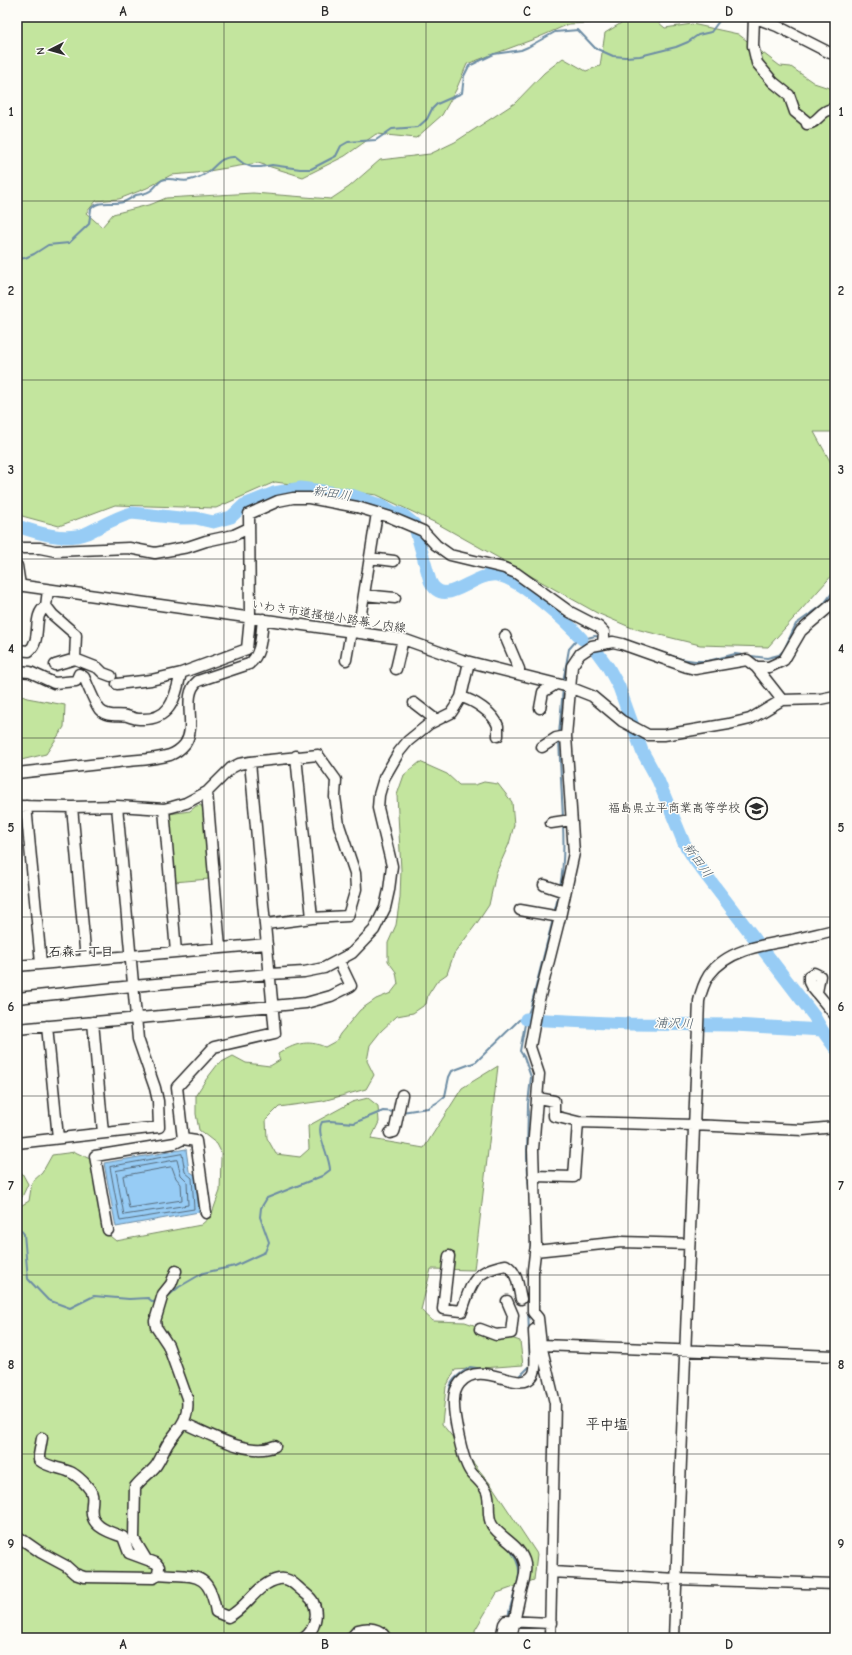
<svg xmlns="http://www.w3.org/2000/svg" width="852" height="1655" viewBox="0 0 852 1655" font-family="'Comic Neue','Klee One',sans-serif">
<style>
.green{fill:#c3e59e;stroke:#778864}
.water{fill:#97ccf5;stroke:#6c8ca4}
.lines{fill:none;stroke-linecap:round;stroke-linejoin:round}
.shore{stroke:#566b7c;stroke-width:1}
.stream{stroke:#6c8ca4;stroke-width:2}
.river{stroke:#97ccf5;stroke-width:13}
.minor-casing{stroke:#2b2b2b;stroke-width:13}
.minor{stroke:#fdfcf7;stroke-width:10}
.grid{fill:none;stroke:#2b2b2b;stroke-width:1;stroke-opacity:0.55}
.labels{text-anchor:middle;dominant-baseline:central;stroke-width:3;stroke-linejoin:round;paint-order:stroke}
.street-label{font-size:12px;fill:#2b2b2b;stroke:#fdfcf7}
.poi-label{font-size:12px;fill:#2b2b2b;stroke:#fdfcf7;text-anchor:end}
.water-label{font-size:13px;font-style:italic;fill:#4b5b68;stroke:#fdfcf7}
.neighbourhood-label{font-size:13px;font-weight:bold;fill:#2b2b2b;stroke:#fdfcf7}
.quarter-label{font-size:14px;font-weight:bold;fill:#2b2b2b;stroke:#fdfcf7}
.neatline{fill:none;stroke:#2b2b2b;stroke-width:1.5}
.grid-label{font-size:13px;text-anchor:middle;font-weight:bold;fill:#2b2b2b}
</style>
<rect width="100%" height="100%" fill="#fdfcf7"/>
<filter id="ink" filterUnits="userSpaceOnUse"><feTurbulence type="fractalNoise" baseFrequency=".025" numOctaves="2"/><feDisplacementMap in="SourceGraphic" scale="8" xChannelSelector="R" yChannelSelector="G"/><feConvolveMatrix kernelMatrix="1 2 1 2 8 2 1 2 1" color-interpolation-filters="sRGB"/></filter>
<g filter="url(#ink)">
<path class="green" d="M17 17H603L590 23 569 24 537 38 467 64 456 90 442 115 416 138 376 134 345 156 303 177 258 163 196 173 171 175 147 188 119 199 96 201 86 213 102 227 113 214 152 204 166 198 253 193 331 199 349 187 380 160 430 154 455 142 515 103 544 73 563 58 586 71 600 66 605 33 631 17H652L665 28 692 24 738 34 780 66 791 67 814 83 835 90V433L833 432H814L835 470V572L768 647 700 645 632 628 597 613 438 524 377 495 275 482 216 508 115 505 59 526 22 516 17 489Z
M17 694 27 698 65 705 64 727 46 754 17 761Z
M420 762 447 774 459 785H475L484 782 498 784 512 802 514 825 509 844 496 873 489 905 477 923 454 954 447 974 437 981 428 995 426 1004 413 1013 397 1016 381 1031 370 1045 367 1061 374 1075 366 1089 323 1101 279 1107 266 1120 267 1138 276 1154 300 1157 309 1149 308 1126 352 1102 368 1098 378 1106 379 1122 371 1139 424 1148 462 1088 498 1066 474 1270 431 1269 421 1310 433 1321 465 1322 520 1341 523 1365 455 1370 446 1387 442 1424 492 1486 537 1554 534 1580 497 1593 475 1630 476 1638H17V1208L29 1201 32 1182 42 1173 52 1155 75 1152 90 1159 98 1176 105 1232 116 1241 201 1225 211 1216 220 1191 221 1159V1152L217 1144 199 1130 196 1114V1095L205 1081 218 1064 233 1056 246 1063 270 1066 280 1060 278 1054C294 1044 307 1039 325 1047L336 1041 340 1034 360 1010 376 999 391 993 398 984 396 972 388 961V943L396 925 400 898 401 870 397 795 404 775Z
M201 805 204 811 209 879 174 882 169 814 190 811 196 806Z
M17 1170 22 1173 28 1184 22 1197 17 1201Z"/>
<path class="water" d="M186 1149 189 1171 195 1175 199 1212 116 1227 104 1163Z"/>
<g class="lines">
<path class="shore" d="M182 1154 185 1172 192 1178 194 1209 120 1221 110 1167Z
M177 1160 181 1175 187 1181 188 1205 124 1215 116 1171Z
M172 1167 176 1178 181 1184 182 1200 129 1208 123 1176Z"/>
<path class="stream" d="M769 17H771
M17 259 25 258 34 254 48 245 69 243 89 224 91 209C99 199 112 205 123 202 128 201 132 197 136 195 140 194 145 194 148 192 154 190 157 183 162 180 171 176 181 183 190 180 195 179 202 176 207 173 217 165 221 156 235 157L244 164 252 167H261L272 165 300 169H311L336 156 341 146 348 142 376 140 392 129 418 127 427 119 432 109 437 104 462 93 464 76 469 66 494 54 521 50 528 47 555 32 578 30 595 48 613 56 625 57 640 56 676 47 688 42 698 35 711 32 722 17
M648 648 681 659 695 661H708L735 654 767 658 779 655 784 650 796 624 823 605 835 589
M563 682 569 649 576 641 595 636 601 637
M559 734 563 688
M559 740 563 818
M560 887C564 866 564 846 563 824
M554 913 559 894
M402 1112 428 1108 438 1102 445 1096 449 1077 452 1071 476 1062 519 1020 525 1019
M529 1189 527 1158 528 1104 531 1077 524 1057 520 1051 526 1019 531 1006 553 919
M17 1228 20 1229 24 1234 28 1279 48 1300 70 1308 94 1296 129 1299 148 1298 153 1302 157 1301
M530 1255 531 1240
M167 1297 179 1287 203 1273 235 1266 265 1252 269 1242 260 1217 261 1208 267 1198 322 1176 330 1170C330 1156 315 1133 322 1122L330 1121 354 1123 383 1111 396 1112
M517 1376 519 1377 530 1366 528 1305 529 1265
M450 1394C448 1380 460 1374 470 1367L490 1370
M508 1618C510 1603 518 1588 519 1574 520 1566 514 1555 509 1548"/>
<path class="river" d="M17 526C38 533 65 542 87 533 102 526 116 517 132 513L180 518H196L213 522 231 517 244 505 274 493 301 488 351 495 385 507 393 512 403 515 414 524 430 581C444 611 473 572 497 575 519 578 566 621 582 639
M597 652 608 667 619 687 642 751 658 780 684 843 696 862 814 1016 822 1030 835 1048
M526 1019 629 1024 735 1025 822 1030"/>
<defs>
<path id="minor" d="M753 17 777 26 830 53 835 54
M754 17 753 46 757 63 773 82 789 95 795 112 806 121 807 124C819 123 820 109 835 109
M17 548H40L55 551 129 548 155 553 188 547 206 541 234 535 249 528
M370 558 394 561
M17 566 20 585
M17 585 403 639 462 660 569 687 592 696 622 721 648 735H664L729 724 750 719 782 700 820 699 835 696
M364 595 395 598
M46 606 53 615 76 635 75 659
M358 632 377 513
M505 636 519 669V674
M17 650 29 651C43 639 31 616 46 606L48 590
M346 660 351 631
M55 665 75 659 98 668 103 673 111 676
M756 667 782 700
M396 669 403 639
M17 671 30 672 54 683 76 681 79 674 84 677C88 686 95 704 100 710 107 718 119 714 127 716 131 717 135 719 139 719 171 721 175 698 181 673
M117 684 151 680 181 673 247 649 250 618 249 514 278 501 293 498H309L357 507 390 517 423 531 436 545 450 555 504 568 516 573 570 612 599 627 604 632 603 644
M461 697C473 700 494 713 498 726 498 729 498 733 498 736
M414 703 436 720
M540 708 543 692 556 684
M542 747 556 738 566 736
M296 756 312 918
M17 773C51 769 84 766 118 762 135 760 154 760 170 755 175 753 181 749 185 744 198 725 180 696 198 681L249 664C262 654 261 635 263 619
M207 792 220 948
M17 806 72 807 117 806 164 809 172 807 186 803 207 792 231 768 239 764 250 762 318 755 336 780 335 797 339 825 355 873 356 889 348 916 312 918 266 924
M26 806 41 963
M72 807 86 960
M164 809 176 952
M551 823 571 820
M544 885 565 892
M520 910 560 917
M17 966 267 944
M817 992 820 976 814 973 809 976V982L811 986 835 1015
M17 998 133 986 270 974 304 972 324 968 352 953 374 930 385 908 389 890 392 866 378 808 379 795 384 778 399 752 408 741 429 724 451 713 455 707 461 697 469 662
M93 1022 103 1133
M47 1026 58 1138
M17 1029 306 1003 331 996 351 986 339 961
M538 1098 554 1101V1116L578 1122 693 1125 803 1130 835 1127
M390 1133 394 1132 395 1129 402 1095
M183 1139 177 1087 214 1047 275 1033 250 762
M17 1143 159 1127 158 1101 155 1088 138 1039 117 806
M533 1176 574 1177 578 1122
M108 1230 95 1156 175 1143 183 1139 196 1141 206 1213
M535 1251 622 1242 689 1244
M449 1256 443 1309 462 1311C471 1283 475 1270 506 1265 518 1272 518 1287 521 1299
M480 1329 496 1335 511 1333 513 1315 507 1301
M541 1345 835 1356
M183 1423C208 1433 249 1458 275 1446
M17 1536 40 1552 66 1566 75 1574 84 1577 154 1578 158 1574 159 1567 156 1563 129 1553 123 1537C113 1533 97 1529 93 1518 88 1507 98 1497 87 1486 83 1481 75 1474 70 1472 59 1467 49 1468 39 1460V1455L42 1438
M146 1559 134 1539 135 1487C141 1479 149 1474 155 1467 160 1461 163 1452 167 1445 178 1428 190 1421 187 1398L168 1345 156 1327 155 1321 163 1294 171 1284 176 1271
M552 1572 676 1579 835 1584
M158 1574C195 1577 209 1570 216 1612L228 1617C247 1608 257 1583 279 1579 288 1577 294 1584 300 1589 304 1593 311 1597 313 1602 319 1614 315 1630 304 1638
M351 1638 358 1630C368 1627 380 1628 386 1638
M501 1638 504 1624 506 1621 551 1623
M511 1638C514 1625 516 1612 519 1599 521 1587 527 1576 525 1564 521 1545 501 1539 492 1525 486 1515 491 1503 487 1492 483 1483 475 1478 470 1471 462 1459 453 1414 454 1400 454 1394 456 1388 460 1383 482 1357 520 1396 533 1375 538 1368 534 1340 534 1330
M550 1638 555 1403 541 1345 538 1318 533 1312V1270L536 1245 533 1150 539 1074 530 1047 538 1004 560 917 574 853 566 736 572 666 580 654 592 646 613 642 622 644 687 667 695 669 747 660 756 667H769L784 660 801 631 835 602
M674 1638 699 1001C701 992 704 983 709 975 728 949 763 945 792 940 807 937 821 933 835 930"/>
</defs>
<use href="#minor" class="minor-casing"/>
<use href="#minor" class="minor"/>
</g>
</g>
<path class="grid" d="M224 17V1638M426 17V1638M628 17V1638M17 201H835M17 380H835M17 559H835M17 738H835M17 917H835M17 1096H835M17 1275H835M17 1454H835"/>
<defs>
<symbol id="school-ring" viewBox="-11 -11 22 22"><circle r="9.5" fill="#fdfcf7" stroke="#2b2b2b" stroke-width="1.5"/><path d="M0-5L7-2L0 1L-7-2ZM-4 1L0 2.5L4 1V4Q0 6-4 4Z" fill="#2b2b2b"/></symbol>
</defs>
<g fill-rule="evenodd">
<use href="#school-ring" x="744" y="796" width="25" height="25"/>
</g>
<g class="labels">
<g class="street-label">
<text transform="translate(329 616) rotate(9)">いわき市道搔槌小路幕ノ内線</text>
</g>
<g class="poi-label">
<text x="740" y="808">福島県立平商業高等学校</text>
</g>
<g class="water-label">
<text transform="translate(332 493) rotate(9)">新田川</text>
<text transform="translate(698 860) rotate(54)">新田川</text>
<text transform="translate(674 1023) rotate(2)">浦沢川</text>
</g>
<g class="neighbourhood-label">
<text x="81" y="951">石森一丁目</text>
</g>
<g class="quarter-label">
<text x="607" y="1424">平中塩</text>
</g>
</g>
<rect width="852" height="1655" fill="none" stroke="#fdfcf7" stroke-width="44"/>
<g transform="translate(50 50) rotate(264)" stroke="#fdfcf7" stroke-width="3" paint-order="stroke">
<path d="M0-3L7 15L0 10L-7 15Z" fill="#2b2b2b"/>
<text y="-6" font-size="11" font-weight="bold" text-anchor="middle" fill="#2b2b2b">N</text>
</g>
<rect x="22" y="22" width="808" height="1611" class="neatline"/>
<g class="grid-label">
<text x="123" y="16">A</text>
<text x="325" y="16">B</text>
<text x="527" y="16">C</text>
<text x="729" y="16">D</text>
<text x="11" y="116">1</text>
<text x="841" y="116">1</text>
<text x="11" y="295">2</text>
<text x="841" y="295">2</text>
<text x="11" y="474">3</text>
<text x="841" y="474">3</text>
<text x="11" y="653">4</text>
<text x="841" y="653">4</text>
<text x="11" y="832">5</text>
<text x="841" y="832">5</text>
<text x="11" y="1011">6</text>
<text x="841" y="1011">6</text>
<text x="11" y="1190">7</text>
<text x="841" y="1190">7</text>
<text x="11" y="1369">8</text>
<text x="841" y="1369">8</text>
<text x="11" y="1548">9</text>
<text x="841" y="1548">9</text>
<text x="123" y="1649">A</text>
<text x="325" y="1649">B</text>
<text x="527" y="1649">C</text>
<text x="729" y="1649">D</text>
</g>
</svg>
